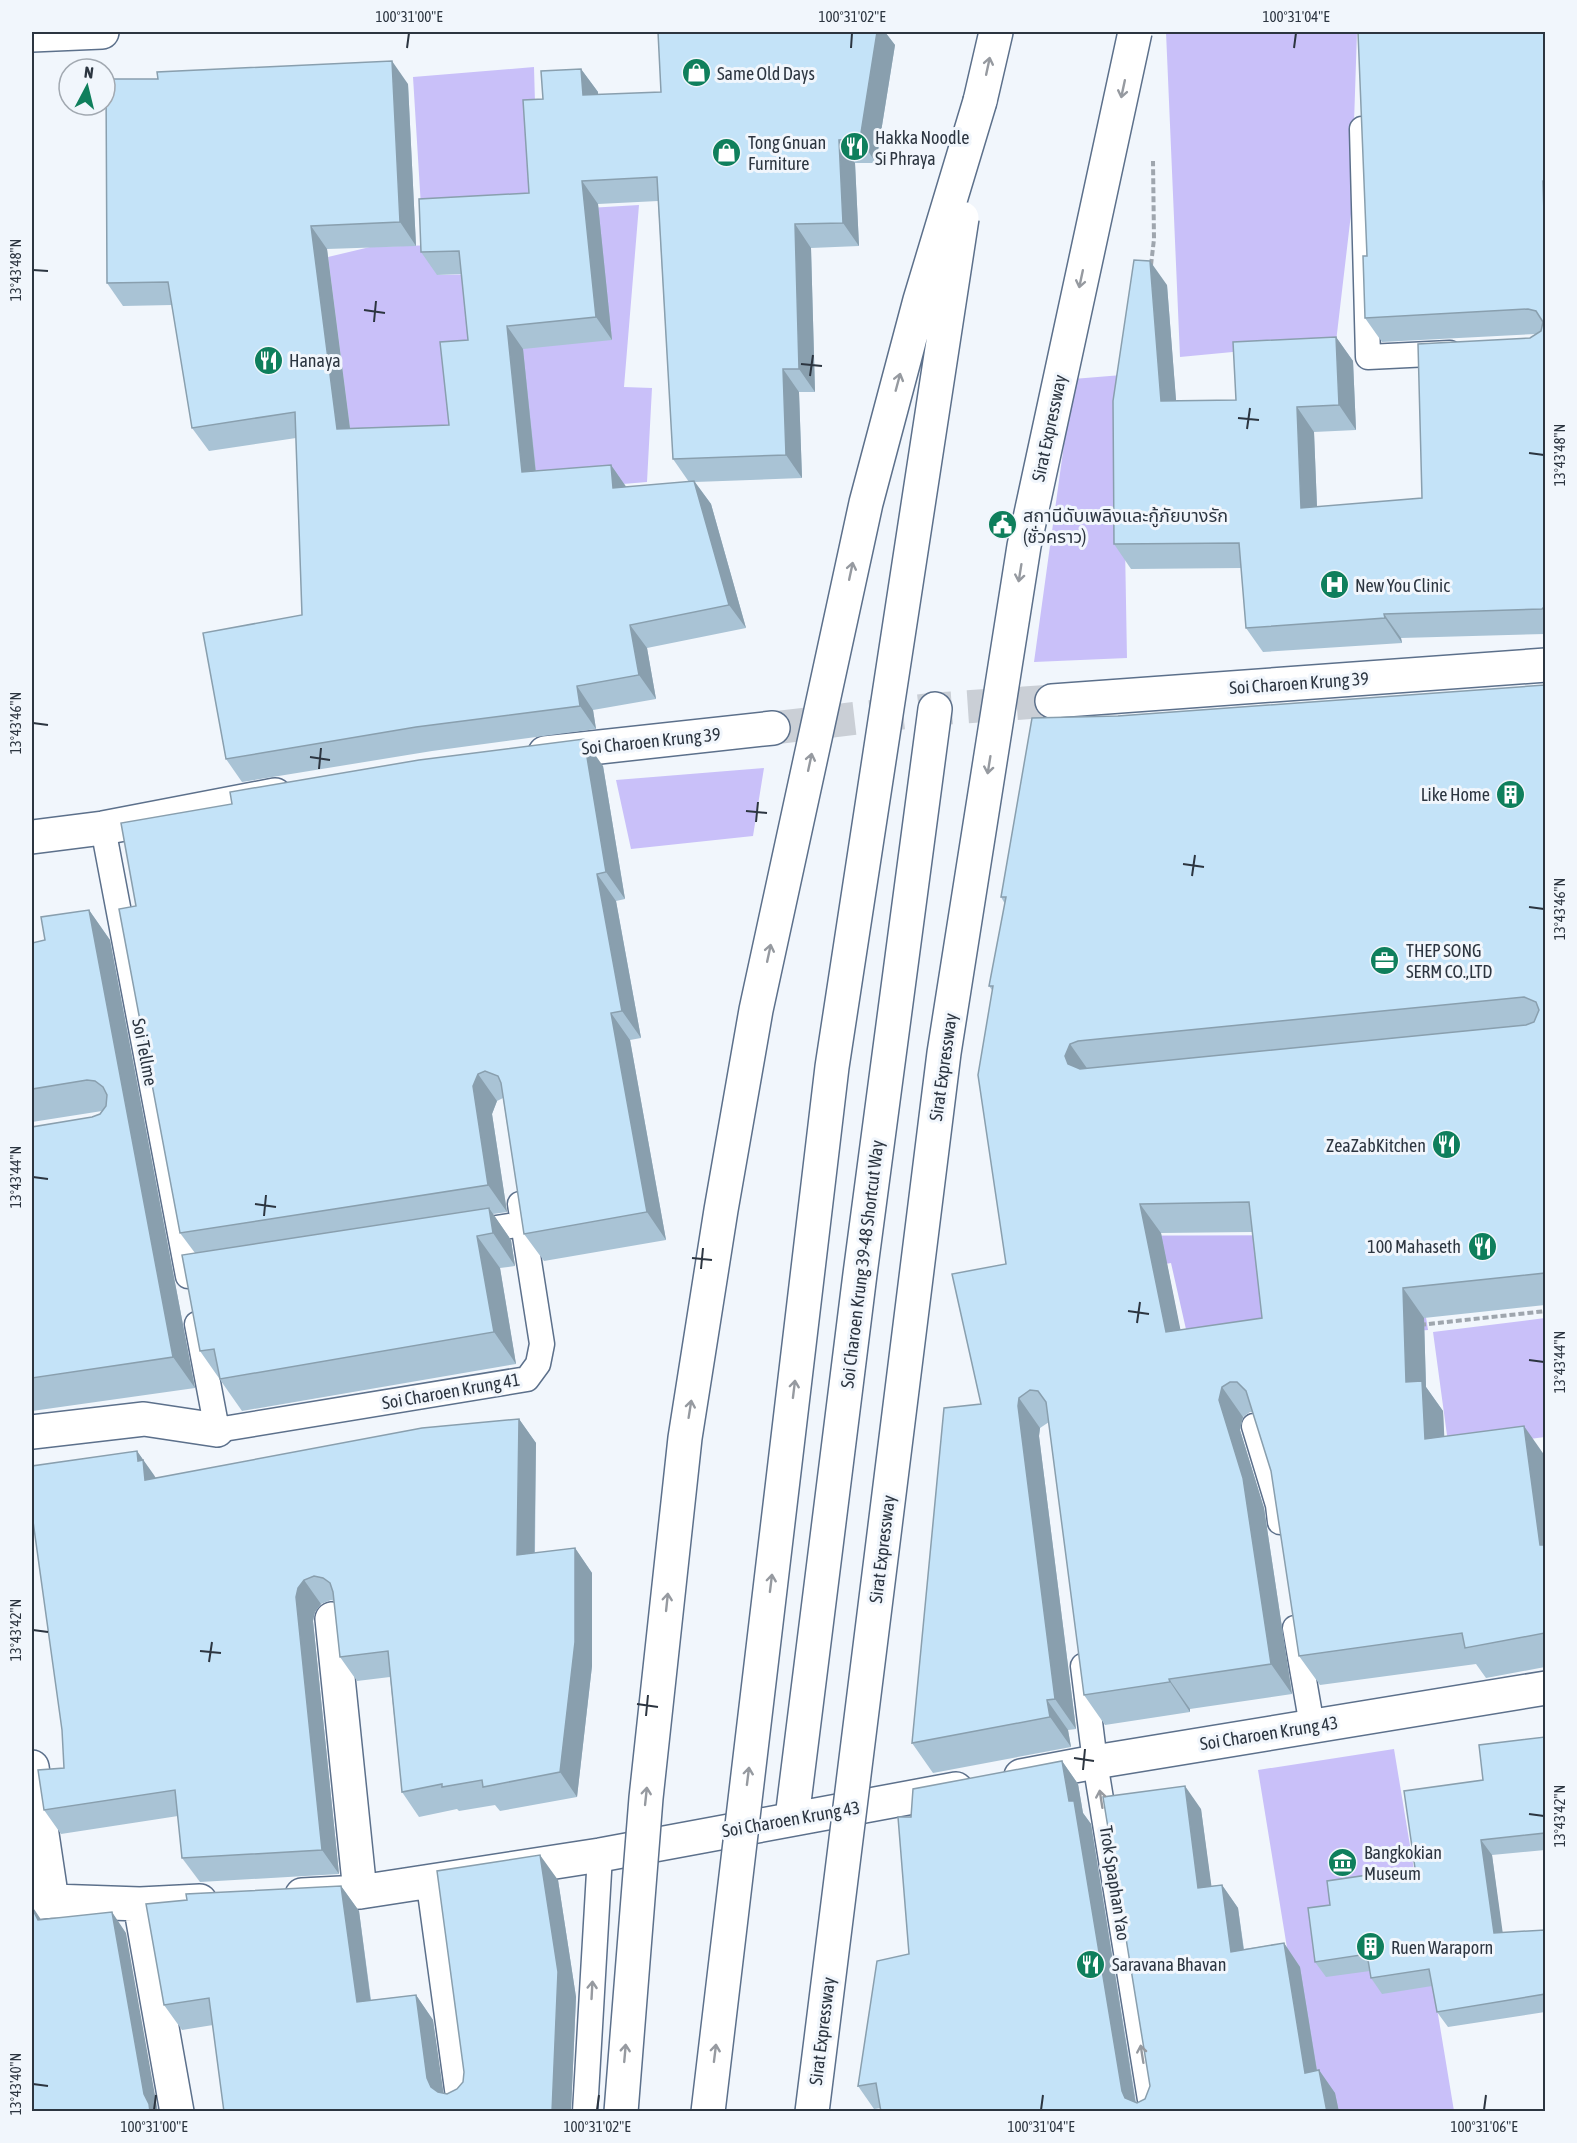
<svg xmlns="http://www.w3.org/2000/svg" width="1577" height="2143" viewBox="0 0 1577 2143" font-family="'Asap Condensed','Noto Sans Thai',sans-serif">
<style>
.green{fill:#c9c0f9}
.forest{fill:#c2b8f6}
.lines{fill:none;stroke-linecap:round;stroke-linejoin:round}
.street-tunnel{stroke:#cacfd6;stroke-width:33;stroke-dasharray:33 16;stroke-linecap:butt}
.lane-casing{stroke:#5c708b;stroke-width:27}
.street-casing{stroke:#5c708b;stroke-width:36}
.secondary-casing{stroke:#5c708b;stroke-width:36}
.highway-casing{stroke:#5c708b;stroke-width:36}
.path{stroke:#9fa6ae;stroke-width:4;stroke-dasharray:6 3;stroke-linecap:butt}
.lane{stroke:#fff;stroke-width:24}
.street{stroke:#fff;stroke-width:33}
.secondary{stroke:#fff;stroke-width:33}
.highway{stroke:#fff;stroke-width:33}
.highway-bridge-casing{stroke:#5c708b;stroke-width:36;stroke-linecap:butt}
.highway-bridge{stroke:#fff;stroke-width:33}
.wall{fill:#a9c3d5;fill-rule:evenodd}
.shaded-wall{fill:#899fae}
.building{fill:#c4e3f8;stroke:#899fae;stroke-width:1.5;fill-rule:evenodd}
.oneway{stroke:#969aa0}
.ticks{fill:none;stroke:#2c3540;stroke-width:2}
.labels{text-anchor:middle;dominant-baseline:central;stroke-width:6;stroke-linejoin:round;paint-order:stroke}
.poi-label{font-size:18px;fill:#2c3540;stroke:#f1f6fc;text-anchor:start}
.street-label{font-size:18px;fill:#2c3540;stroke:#f1f6fc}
.neatline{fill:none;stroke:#2c3540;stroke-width:2}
.ticks-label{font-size:15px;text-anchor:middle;fill:#2c3540}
</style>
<rect width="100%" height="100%" fill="#f1f6fc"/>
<path class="green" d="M1166 32H1357L1351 214 1336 342 1180 357Z
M534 67 538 211 639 205 624 387 652 388 647 482 476 496 350 429 328 257 370 247 436 245 437 275 480 274 422 223 413 77Z
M1122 375 1127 658 1034 662 1073 379Z
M764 768 753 836 631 849 616 780Z
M1545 1318V1437L1449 1450 1433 1332Z
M1394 1749 1454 2111H1184L1288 1954 1258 1770Z"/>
<path class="forest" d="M1405 1184 1428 1330 1245 1347 1195 1369 1171 1263 1027 1288 1018 1236 1316 1235Z"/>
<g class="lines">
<path class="street-tunnel" d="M773 728 935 709 1052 701"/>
<defs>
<path id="lane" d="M1362 129 1368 357 1450 353
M103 828 188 1276
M471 1232 523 1224
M197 1324 217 1430 527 1379 538 1364 542 1344 520 1204
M1254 1426 1278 1505 1280 1522
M1295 1628 1312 1726
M1083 1666 1095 1762 1152 2112
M585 2112 600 1855"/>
<path id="street" d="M1052 701 1546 665
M545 753 773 728
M32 837 103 828 275 795
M32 1432 144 1419 217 1430
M332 1619 360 1892
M32 1767 52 1901
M1021 1776 1095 1762 1546 1688
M792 1818 860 1274 935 709
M433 1881 463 2100
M302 1895 360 1892 600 1855 956 1789
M32 1903 52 1901 140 1904 200 1901
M140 1904 177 2112"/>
<path id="secondary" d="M32 35 102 32"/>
<path id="highway" d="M980 101 996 32"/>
</defs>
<use href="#lane" class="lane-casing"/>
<use href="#street" class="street-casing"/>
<use href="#secondary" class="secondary-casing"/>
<use href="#highway" class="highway-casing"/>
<path class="path" d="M1151 265 1154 239 1153 161
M1420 1325 1546 1311"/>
<use href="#lane" class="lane"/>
<use href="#street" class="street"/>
<use href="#secondary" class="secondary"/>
<use href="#highway" class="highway"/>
<defs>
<path id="highway-bridge" d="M621 2112 646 1798 685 1438 721 1210 756 1010 866 503 920 300 980 101
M708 2112 832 1067 962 218
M812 2112 944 1053 1024 546 1135 32"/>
</defs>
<use href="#highway-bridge" class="highway-bridge-casing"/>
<use href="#highway-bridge" class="highway-bridge"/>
</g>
<path class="wall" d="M658 32H885L895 45 876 163H855L859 246 811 248 815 392H799L802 478 695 482 711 504 746 628 647 648 656 699 593 710 596 729 432 751 242 782 226 759 302 615 296 438 209 451 192 428 172 305 123 306 107 283 408 84 416 246 327 249 350 428 449 425 468 340 461 274 437 275 421 252 529 193 543 99 581 69 598 92V95L661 92ZM658 201 673 459 689 482 626 487 611 465 536 471 523 349 612 340 598 204Z
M1545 32V634L1401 638 1402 643 1263 652 1246 628 1241 568 1131 569 1114 544 1167 285 1176 401 1236 400 1336 337 1353 361 1356 430 1314 432 1317 507 1422 498 1530 338 1536 334 1382 342 1365 318 1367 256Z
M1545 685V1305L1424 1318 1426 1387 1443 1411 1444 1436 1545 1456V1667L1486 1678 1476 1664 1320 1685 1299 1656 1271 1471 1253 1412H1250L1243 1417 1240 1430 1264 1508 1292 1694 1190 1709V1712L1105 1725 1084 1695 1049 1422 1040 1428 1039 1436 1076 1729 1068 1730 1071 1747 933 1773 912 1743 981 1404 1006 1264 992 990 989 986 1005 904 1001 897 1118 716ZM1252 1232 1262 1318 1180 1330 1161 1233Z
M603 766 625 899 616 901 641 1038 630 1040 666 1240 544 1261 524 1234 503 1098 497 1101 492 1114 507 1212 493 1214 511 1240 515 1266 500 1268 516 1364 242 1411 200 1351 195 1253 180 1233 136 906Z
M89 910 110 940 195 1388 32 1411V1127L92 1117 100 1114 102 1111 32 1122V943L45 940Z
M519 1419 536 1443 535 1553 575 1548 592 1573V1666L577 1797 500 1811 495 1805 459 1811 457 1809 419 1817 402 1792 390 1677 357 1681 340 1657 334 1601 331 1600 321 1604 315 1612 313 1621 339 1874 200 1882 182 1858 178 1816 61 1834 44 1810 64 1768 137 1451 155 1478Z
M1545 1737V1850L1492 1855 1502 1933 1545 1930V2012L1448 2027 1437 2012 1432 1986 1382 1994 1371 1978 1370 1971 1326 1977 1315 1962 1330 1905 1415 1868 1483 1780Z
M1062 1761 1078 1784 1083 1813 1091 1824 1136 2102 1137 2103 1145 2099 1150 2086 1201 1809 1211 1886 1222 1885 1238 1908 1244 1949 1284 1943 1300 1967 1317 2070H1319L1335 2093 1339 2112 881 2108 874 2109 858 2086 909 1954 911 1817Z
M558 1880 576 1997 571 2112H224L213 2025 182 2030 164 2005 341 1886 359 1911 371 2000 416 1995 433 2020 443 2093 447 2094 457 2089 463 2082Z"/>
<path class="shaded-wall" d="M877 32H885L895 45 876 163 860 139Z
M392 61 408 84 416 246 400 222Z
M581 69 598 92 599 119 583 95Z
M839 140 855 163 859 246 843 223Z
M582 181 598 204 612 340 596 317Z
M1543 181 1545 184V248Z
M795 224 811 248 815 392 799 369Z
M311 226 327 249 353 452 337 429Z
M1150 261 1167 285 1178 425 1161 401Z
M507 326 523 349 538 495 522 472Z
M1336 337 1353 361 1356 430 1339 405Z
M783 369 799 392 802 478 786 455Z
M1297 407 1314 432 1318 532 1301 508Z
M611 465 627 488H613Z
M694 481 711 504 746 628 729 605Z
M1384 614 1401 638 1402 643 1385 618Z
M630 625 647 648 656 699 639 675Z
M577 686 593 710 596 729 580 706Z
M584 739 603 766 625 899 606 872Z
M597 874 616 901 641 1038 622 1011Z
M89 910 110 940 195 1388 173 1357Z
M611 1013 630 1040 666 1240 647 1212Z
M1070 1044 1091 1074 1068 1064 1065 1056Z
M478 1074 497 1101 492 1114 507 1212 488 1185 473 1086Z
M1140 1204 1161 1233 1187 1362 1166 1332Z
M489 1208 511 1240 515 1266 493 1233Z
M477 1236 500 1268 516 1364 494 1332Z
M1403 1288 1424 1318 1426 1387 1443 1411 1446 1469 1425 1439 1406 1382Z
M1222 1387 1243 1417 1240 1430 1264 1508 1292 1694 1271 1664 1219 1400Z
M1019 1398 1040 1428 1039 1436 1076 1729 1055 1699 1018 1406Z
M519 1419 536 1443 534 1579 517 1555Z
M1524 1426 1545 1456V1553L1540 1545Z
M137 1451 154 1475 160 1485 145 1480 138 1461Z
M575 1548 592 1573V1666L577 1797 560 1772Z
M304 1580 321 1604 315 1612 313 1621 339 1874 322 1850 296 1597 298 1588Z
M1169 1679 1190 1709V1712L1170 1682Z
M1047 1700 1068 1730 1071 1747 1050 1717Z
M1062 1761 1078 1784 1083 1813 1091 1824 1137 2112 1125 2098 1122 2091Z
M1185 1786 1201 1809 1215 1912 1198 1888Z
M1481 1840 1492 1855 1505 1949 1494 1933Z
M540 1855 558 1880 576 1997 571 2112H552Z
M1222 1885 1238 1908 1247 1975 1231 1952Z
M341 1886 359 1911 374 2027 357 2002Z
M32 1906 42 1921 38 1920 32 1908Z
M112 1912 126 1933 158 2112H150L144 2094Z
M1284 1943 1300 1967 1321 2096 1305 2073Z
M416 1995 433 2020 445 2103 431 2087 427 2078Z
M1319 2070 1335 2093 1339 2112H1327Z"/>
<path class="building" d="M658 32H877L860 139 839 140 843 223 795 224 799 369H783L786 455 673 459 657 177 582 181 596 317 507 326 522 472 611 465 613 488 694 481 729 605 630 625 639 675 577 686 580 706 416 727 226 759 203 633 302 615 295 412 192 428 168 282 107 283 106 79H158L157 72 392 61 400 222 311 226 337 429 449 425 440 342 468 340 459 251 421 252 419 199 529 193 523 100 543 99 541 71 581 69 583 95 661 92Z
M1358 32H1545V180L1543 181 1545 248V606L1542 609 1384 614 1385 618 1246 628 1239 543 1114 544 1113 401 1134 260 1150 261 1161 401 1236 400 1233 342 1336 337 1339 405 1297 407 1301 508 1422 498 1418 344 1530 338 1541 331 1543 322 1536 311 1528 309 1365 318 1363 256H1367Z
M1545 685V1273L1403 1288 1406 1382 1422 1381 1425 1439 1524 1426 1540 1545H1545V1633L1465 1648 1462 1633 1299 1656 1271 1471 1246 1391 1237 1382H1230L1222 1387 1219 1400 1243 1478 1271 1664 1169 1679 1170 1682 1084 1695 1046 1402 1038 1391 1030 1390 1019 1398 1018 1406 1055 1699 1047 1700 1050 1717 912 1743 944 1408 981 1404 952 1274 1006 1264 978 1075 993 986H989L1006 897H1001L1032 718 1118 716ZM1524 997 1536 1002 1539 1010 1534 1022 1526 1025 1080 1069 1068 1064 1065 1056 1070 1044 1078 1041ZM1249 1202 1262 1318 1166 1332 1140 1204Z
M584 739 606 872 597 874 622 1011 611 1013 647 1212 524 1234 501 1083 498 1076 485 1071 478 1074 473 1086 488 1185 180 1233 119 909 136 906 121 823 232 804 230 792 419 760Z
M89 910 173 1357 32 1378V1127L92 1117 100 1114 106 1106 107 1095 103 1087 95 1081 87 1080 32 1089V943L45 940 41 917Z
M489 1208 493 1233 477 1236 494 1332 220 1379 214 1349 200 1351 182 1255Z
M519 1419 517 1555 575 1548V1642L560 1772 483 1787 482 1780 442 1787V1784L402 1792 388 1651 340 1657 333 1592 330 1583 323 1578 314 1576 304 1580 298 1588 296 1597 322 1850 182 1858 175 1790 44 1810 38 1770 64 1768 62 1730 32 1514V1466L137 1451 138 1461 143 1460 145 1480 422 1428Z
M1545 1737V1833L1481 1840 1494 1933 1545 1930V1994L1437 2012 1429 1969 1371 1978 1367 1954 1315 1962 1308 1908 1330 1905 1327 1881 1415 1868 1404 1791 1483 1780 1479 1745Z
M1062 1761 1069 1801H1074L1122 2091 1125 2098 1137 2103 1145 2099 1150 2086 1103 1797 1185 1786 1198 1888 1222 1885 1231 1952 1284 1943 1305 2073 1319 2070 1327 2112H881L876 2083 858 2086 877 1961 909 1954 898 1817H911L913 1789Z
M540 1855 558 1972 552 2112H224L209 1998 164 2005 146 1904 187 1900 186 1894 341 1886 357 2002 416 1995 427 2078 431 2087 438 2092 447 2094 457 2089 463 2082 464 2072 437 1871Z
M32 1908 38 1920 112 1912 144 2094 149 2104 150 2112H32Z"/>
<defs><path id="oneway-shaft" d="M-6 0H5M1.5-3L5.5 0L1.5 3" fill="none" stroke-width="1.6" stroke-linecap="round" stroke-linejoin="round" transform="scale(1.5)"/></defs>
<g class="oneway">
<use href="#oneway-shaft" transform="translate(988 66) rotate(-78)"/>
<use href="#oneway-shaft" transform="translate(1123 89) rotate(102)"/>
<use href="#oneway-shaft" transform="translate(1081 279) rotate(102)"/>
<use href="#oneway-shaft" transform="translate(898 382) rotate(-75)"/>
<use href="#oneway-shaft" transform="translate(851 571) rotate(-78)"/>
<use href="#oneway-shaft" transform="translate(1020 573) rotate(99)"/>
<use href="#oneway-shaft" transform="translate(810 762) rotate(-78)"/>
<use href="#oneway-shaft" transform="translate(989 765) rotate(99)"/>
<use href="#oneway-shaft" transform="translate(769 953) rotate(-78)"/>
<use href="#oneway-shaft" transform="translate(794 1389) rotate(-83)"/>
<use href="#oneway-shaft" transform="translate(690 1409) rotate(-81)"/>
<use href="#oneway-shaft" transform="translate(771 1583) rotate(-83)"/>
<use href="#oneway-shaft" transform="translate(667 1602) rotate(-84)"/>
<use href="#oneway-shaft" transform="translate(748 1776) rotate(-83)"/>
<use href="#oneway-shaft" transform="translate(646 1796) rotate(-84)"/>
<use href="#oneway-shaft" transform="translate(1101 1799) rotate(-99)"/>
<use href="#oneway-shaft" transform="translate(592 1990) rotate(-87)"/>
<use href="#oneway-shaft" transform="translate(625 2053) rotate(-85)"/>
<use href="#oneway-shaft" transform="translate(715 2053) rotate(-83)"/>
<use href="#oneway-shaft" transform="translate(1142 2054) rotate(-99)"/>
</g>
<path class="ticks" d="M407 48 409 33M851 48 852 33M1294 48 1296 33M33 270 48 271M364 310 385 313M374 322 376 301M801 364 822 366M810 376 813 355M1238 418 1259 420M1247 429 1250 408M1529 453 1544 455M33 723 48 725M310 757 330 760M319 769 321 748M746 811 767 813M756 822 758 802M1183 864 1204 867M1192 876 1195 855M1529 907 1544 909M33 1177 48 1179M255 1204 276 1207M264 1216 266 1195M692 1258 712 1260M701 1269 703 1248M1128 1311 1149 1314M1137 1323 1140 1302M1529 1360 1544 1362M33 1630 48 1632M200 1651 221 1653M209 1662 212 1642M637 1704 658 1707M646 1716 648 1695M1074 1758 1094 1761M1083 1770 1085 1749M1529 1814 1544 1816M33 2084 48 2086M154 2110 156 2095M597 2110 599 2095M1041 2110 1043 2095M1484 2110 1486 2095"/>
<defs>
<symbol id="shop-disc" viewBox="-11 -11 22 22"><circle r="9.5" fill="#0f7f5c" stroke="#f1f6fc"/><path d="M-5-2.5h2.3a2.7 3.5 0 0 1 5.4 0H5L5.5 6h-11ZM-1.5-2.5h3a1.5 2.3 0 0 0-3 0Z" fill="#fff"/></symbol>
<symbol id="restaurant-disc" viewBox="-11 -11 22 22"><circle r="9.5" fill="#0f7f5c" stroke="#f1f6fc"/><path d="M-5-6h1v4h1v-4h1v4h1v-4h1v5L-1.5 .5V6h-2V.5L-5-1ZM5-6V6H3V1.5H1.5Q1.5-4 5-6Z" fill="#fff"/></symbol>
<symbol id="civic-disc" viewBox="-11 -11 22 22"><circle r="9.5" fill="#0f7f5c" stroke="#f1f6fc"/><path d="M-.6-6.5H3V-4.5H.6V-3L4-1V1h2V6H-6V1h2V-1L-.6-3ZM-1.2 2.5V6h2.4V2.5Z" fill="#fff"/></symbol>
<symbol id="hospital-disc" viewBox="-11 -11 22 22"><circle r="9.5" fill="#0f7f5c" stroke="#f1f6fc"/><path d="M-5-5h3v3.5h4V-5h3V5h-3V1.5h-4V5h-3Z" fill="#fff"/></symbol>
<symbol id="building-disc" viewBox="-11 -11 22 22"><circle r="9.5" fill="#0f7f5c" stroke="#f1f6fc"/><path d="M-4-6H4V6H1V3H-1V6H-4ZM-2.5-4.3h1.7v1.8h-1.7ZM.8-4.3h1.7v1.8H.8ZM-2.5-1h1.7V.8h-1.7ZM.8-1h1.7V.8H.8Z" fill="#fff"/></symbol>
<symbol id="office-disc" viewBox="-11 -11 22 22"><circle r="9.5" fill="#0f7f5c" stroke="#f1f6fc"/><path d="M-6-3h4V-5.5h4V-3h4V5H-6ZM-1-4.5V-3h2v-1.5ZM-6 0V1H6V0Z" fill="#fff"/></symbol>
<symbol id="museum-disc" viewBox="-11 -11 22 22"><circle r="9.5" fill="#0f7f5c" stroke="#f1f6fc"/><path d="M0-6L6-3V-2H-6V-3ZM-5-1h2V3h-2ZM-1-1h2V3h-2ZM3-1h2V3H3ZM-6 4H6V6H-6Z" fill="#fff"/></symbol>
</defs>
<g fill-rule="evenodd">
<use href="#shop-disc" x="680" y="56" width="33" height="33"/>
<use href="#restaurant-disc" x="838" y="130" width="33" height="33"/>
<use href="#shop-disc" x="710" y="136" width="33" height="33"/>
<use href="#restaurant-disc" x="252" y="344" width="33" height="33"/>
<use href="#civic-disc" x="986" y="508" width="33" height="33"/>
<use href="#hospital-disc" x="1318" y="568" width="33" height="33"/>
<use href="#building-disc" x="1494" y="778" width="33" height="33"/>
<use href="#office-disc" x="1368" y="944" width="33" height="33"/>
<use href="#restaurant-disc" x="1430" y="1128" width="33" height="33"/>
<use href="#restaurant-disc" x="1466" y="1230" width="33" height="33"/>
<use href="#museum-disc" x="1326" y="1846" width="33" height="33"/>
<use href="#building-disc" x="1354" y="1930" width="33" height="33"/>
<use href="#restaurant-disc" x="1074" y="1948" width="33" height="33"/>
</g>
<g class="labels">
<g class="poi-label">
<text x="717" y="73">Same Old Days</text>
<text x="875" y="137">Hakka Noodle<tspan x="875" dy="21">Si Phraya</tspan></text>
<text x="748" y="142">Tong Gnuan<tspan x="748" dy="21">Furniture</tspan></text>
<text x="289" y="360">Hanaya</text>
<text x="1023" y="515">สถานีดับเพลิงและกู้ภัยบางรัก<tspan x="1023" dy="21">(ชั่วคราว)</tspan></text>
<text x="1355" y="585">New You Clinic</text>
<text x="1490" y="794" text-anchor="end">Like Home</text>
<text x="1406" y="950">THEP SONG<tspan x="1406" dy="21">SERM CO.,LTD</tspan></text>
<text x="1426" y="1145" text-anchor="end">ZeaZabKitchen</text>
<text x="1461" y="1246" text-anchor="end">100 Mahaseth</text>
<text x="1364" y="1852">Bangkokian<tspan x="1364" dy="21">Museum</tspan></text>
<text x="1391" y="1947">Ruen Waraporn</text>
<text x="1112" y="1964">Saravana Bhavan</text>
</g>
<g class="street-label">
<text transform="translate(1049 428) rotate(-78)">Sirat Expressway</text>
<text transform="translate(1299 683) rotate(-4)">Soi Charoen Krung 39</text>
<text transform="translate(651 741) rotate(-6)">Soi Charoen Krung 39</text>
<text transform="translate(145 1052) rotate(79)">Soi Tellme</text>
<text transform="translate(943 1067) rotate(-82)">Sirat Expressway</text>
<text transform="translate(862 1264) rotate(-83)">Soi Charoen Krung 39-48 Shortcut Way</text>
<text transform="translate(451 1391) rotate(-10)">Soi Charoen Krung 41</text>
<text transform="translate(882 1549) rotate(-83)">Sirat Expressway</text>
<text transform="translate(1269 1733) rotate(-9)">Soi Charoen Krung 43</text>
<text transform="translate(791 1819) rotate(-10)">Soi Charoen Krung 43</text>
<text transform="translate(1115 1883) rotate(81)">Trok Spaphan Yao</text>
<text transform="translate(822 2031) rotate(-83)">Sirat Expressway</text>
</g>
</g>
<rect width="1577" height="2143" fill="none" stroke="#f1f6fc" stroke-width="66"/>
<g transform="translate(87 87) rotate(7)"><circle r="28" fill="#f1f6fc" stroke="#a2a9b1" stroke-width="1.5"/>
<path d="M0-4.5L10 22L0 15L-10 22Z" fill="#0f7f5c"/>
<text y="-9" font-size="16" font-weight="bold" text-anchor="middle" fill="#2c3540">N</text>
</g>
<rect x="33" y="33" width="1511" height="2077" class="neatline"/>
<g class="ticks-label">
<text x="409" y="22">100°31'00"E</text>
<text x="852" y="22">100°31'02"E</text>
<text x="1296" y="22">100°31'04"E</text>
<text transform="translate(16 270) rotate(-90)" y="5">13°43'48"N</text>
<text transform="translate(1560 455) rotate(-90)" y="5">13°43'48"N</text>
<text transform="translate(16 723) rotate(-90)" y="5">13°43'46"N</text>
<text transform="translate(1560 909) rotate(-90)" y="5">13°43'46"N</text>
<text transform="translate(16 1177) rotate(-90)" y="5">13°43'44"N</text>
<text transform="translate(1560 1362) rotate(-90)" y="5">13°43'44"N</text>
<text transform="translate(16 1630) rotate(-90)" y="5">13°43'42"N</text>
<text transform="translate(1560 1816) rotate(-90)" y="5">13°43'42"N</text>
<text transform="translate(16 2084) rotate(-90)" y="5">13°43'40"N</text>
<text x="154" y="2132">100°31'00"E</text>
<text x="597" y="2132">100°31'02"E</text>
<text x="1041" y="2132">100°31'04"E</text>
<text x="1484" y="2132">100°31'06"E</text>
</g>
</svg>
